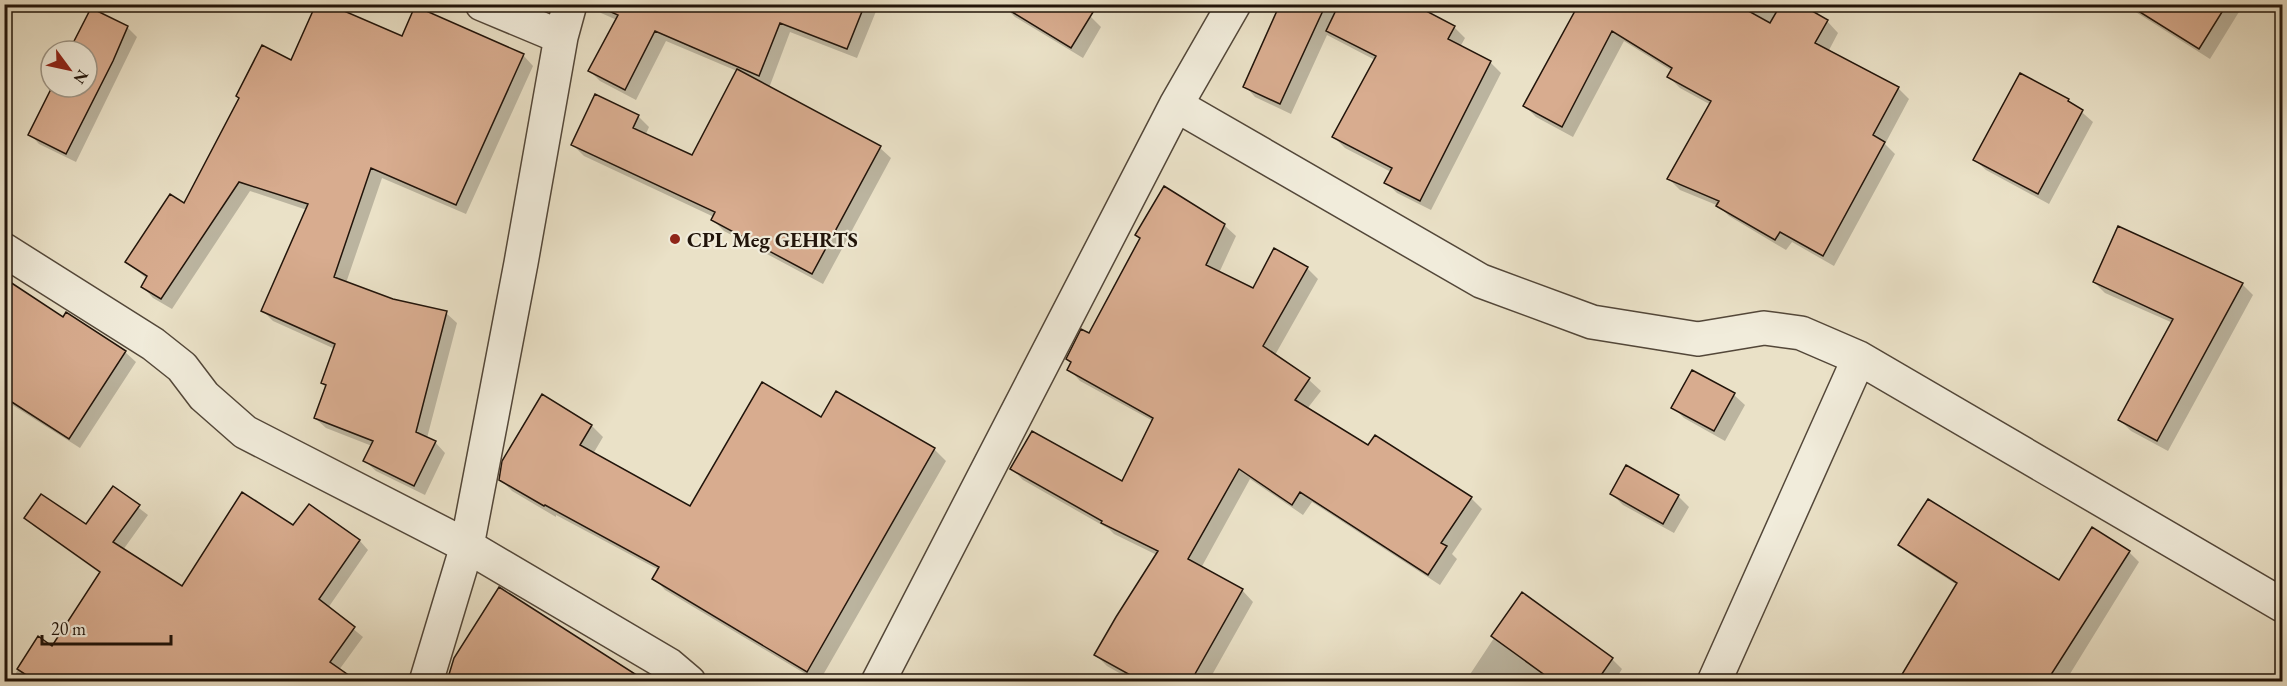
<svg xmlns="http://www.w3.org/2000/svg" width="2287" height="686" viewBox="0 0 2287 686" font-family="'EB Garamond',serif">
<style>
.shadow{fill:#0003}
.building{fill:#d8ac8f;stroke:#21140a;stroke-width:1.5}
.lines{fill:none;stroke-linecap:round;stroke-linejoin:round}
.street-casing{stroke:#534739;stroke-width:36}
.street{stroke:#f1ecdb;stroke-width:33}
.poi-dot{fill:#8f2418;stroke:#f1ecdb;stroke-width:2}
.labels{text-anchor:middle;dominant-baseline:central;stroke-width:4.5;stroke-linejoin:round;paint-order:stroke}
.poi-label{font-size:21px;font-weight:bold;fill:#21140a;stroke:#f1ecdb;text-anchor:start}
</style>
<rect width="100%" height="100%" fill="#eae1c7"/>
<filter id="stains"><feTurbulence type="fractalNoise" baseFrequency=".00333" numOctaves="4"/><feColorMatrix values="0 0 0 0 .2 0 0 0 0 .09 0 0 0 0 .02 0 0 0 .5 -.17"/></filter>
<radialGradient id="worn" r=".72"><stop offset=".6" stop-color="#630" stop-opacity="0"/><stop offset="1" stop-color="#630" stop-opacity=".3"/></radialGradient>
<path class="shadow" d="M592 4H879L857 58 790 32 769 88 880 148 891 158 823 284 724 231 713 220 714 217 584 156 573 145 638 116 649 127 645 136 693 157 737 71 666 41 636 100 600 81 590 71 617 20 601 13Z
M1282 4H1410L1454 27 1465 38 1460 47 1490 62 1501 73 1431 210 1397 193 1386 182 1391 172 1345 148 1334 137 1375 60 1327 35 1291 114 1255 97 1245 86Z
M1579 4H1797L1827 21 1838 33 1828 52 1898 88 1909 99 1885 144 1895 154 1834 266 1792 242 1786 250 1729 216 1719 206 1680 190 1669 179 1711 105 1680 88 1669 77 1672 71 1624 41 1573 137 1536 117 1525 106Z
M2123 4H2239L2242 7 2210 59Z
M1004 6 1090 16 1101 27 1083 58 1015 17Z
M127 27 137 37 76 162 39 144 30 134 53 87H87V51H71Z
M402 38 523 55 533 66 466 214 382 178 346 283 393 300 446 313 457 323 427 438 435 442 445 453 425 495 376 471 365 461 372 446 326 428 315 418 327 387 323 382 335 349 273 321 262 310 307 210 250 191 172 309 153 298 143 287 147 279 127 262 185 206 292 62Z
M2068 100 2093 122 2049 204 1986 170 1975 160Z
M1224 225 1236 236 1219 273 1253 290 1307 268 1318 279 1275 355 1309 380 1321 391 1307 409 1369 447 1471 498 1482 509 1452 554 1457 559 1440 585 1312 502 1303 515 1250 479 1201 568 1242 590 1253 602 1212 675 1216 679 1215 682H1135L1107 666 1096 655 1157 555 1114 534 1109 529 1023 480 1012 469 1122 483 1153 421 1080 381 1069 369 1089 335Z
M4 280 63 319 125 352 136 362 80 448 6 401 4 404Z
M2094 282 2242 284 2253 295 2168 451 2131 431 2120 420 2173 323 2105 293Z
M837 393 934 449 946 461 819 682 665 590 654 578 659 570 556 515V517L512 491 500 479 542 397 592 426 603 437 593 454 690 508 822 419Z
M1734 395 1745 405 1725 441 1684 418 1673 407Z
M114 489 148 515 123 550 183 588 294 527 309 506 360 541 368 550 328 608 363 637 339 670 355 682H10L39 638 53 648 101 574 35 527 26 518 86 526Z
M1612 494 1678 496 1689 507 1674 533 1623 505Z
M1900 545 2059 582 2129 552 2139 562 2065 682H1955L1926 665 1957 585 1911 555Z
M1523 594 1612 659 1622 669 1614 682H1465Z
M456 658 634 679 632 682H449Z
M1861 677 1870 682H1859Z"/>
<path class="building" d="M316 4H328L402 36 415 6 524 54 456 205 371 168 334 277 393 299 447 311 416 432 436 441 414 486 363 461 373 441 314 418 326 385 321 383 335 344 261 311 308 204 239 182 161 299 141 287 147 276 125 262 170 194 184 203 239 98 236 96 262 45 291 60Z
M593 4H865L847 49 780 23 759 76 655 31 625 90 588 71 618 15Z
M999 4H1098L1071 48Z
M1280 4H1326L1280 104 1243 87Z
M1339 4H1413L1455 26 1448 39 1491 61 1420 201 1384 183 1392 168 1332 137 1376 56 1326 31Z
M1568 4H1736L1770 23 1781 4H1800L1828 20 1815 43 1899 87 1873 135 1885 142 1823 256 1780 232 1775 240 1716 206 1719 201 1667 179 1711 101 1667 77 1672 68 1612 31 1562 127 1523 106 1576 9Z
M2127 4H2227L2199 49Z
M91 8 128 26 113 61 66 154 28 135 52 87H87V51H69Z
M737 69 881 146 812 274 711 220 715 212 571 145 595 94 639 115 633 128 692 155Z
M2020 73 2069 99 2068 101 2083 110 2038 194 1973 160Z
M1164 186 1225 224 1206 265 1253 288 1274 248 1308 267 1263 346 1310 378 1295 400 1368 445 1375 435 1472 497 1441 543 1447 546 1428 575 1300 492 1292 505 1239 469 1188 559 1243 589 1191 681H1141L1094 655 1116 617 1158 551 1101 523 1102 521 1010 469 1032 431 1122 481 1153 418 1067 370 1071 362 1066 359 1081 329 1089 333 1140 238 1135 235Z
M2118 226 2243 283 2157 441 2118 420 2173 319 2093 282Z
M4 278 63 317 66 312 126 351 69 439 4 397Z
M1692 370 1735 393 1714 431 1671 408Z
M762 382 821 417 836 391 935 448 807 672 652 579 659 567 545 505 544 506 499 480 502 461 542 394 592 425 580 445 690 506Z
M1626 465 1679 495 1663 524 1610 494Z
M113 486 140 505 113 542 182 586 242 492 293 525 309 504 360 540 319 599 355 627 330 662 357 681H29L31 678 17 669 38 636 52 646 100 572 24 518 41 494 86 524Z
M1928 499 2059 580 2092 527 2130 551 2047 681H1898L1957 583 1898 545Z
M499 587 646 681H447L454 658Z
M1522 592 1613 658 1597 681H1553L1491 636Z"/>
<g class="lines">
<defs>
<path id="street" d="M482 4 561 37
M1176 105 1481 281 1592 322 1698 339 1764 328 1801 333 1859 358 2282 605
M4 250 153 344 182 367 204 396 245 432 467 546 669 665 689 682
M426 682 467 546 521 263 561 37 570 4
M878 682 1176 105 1234 4
M1714 682 1859 358"/>
</defs>
<use href="#street" class="street-casing"/>
<use href="#street" class="street"/>
</g>
<circle class="poi-dot" cx="675" cy="239" r="6"/>
<g class="labels">
<g class="poi-label">
<text x="687" y="239">CPL Meg GEHRTS</text>
</g>
</g>
<rect width="2287" height="686" fill="none" stroke="#eae1c7" stroke-width="24"/>
<rect x="6" y="6" width="2275" height="674" fill="none" stroke="#21140a" stroke-width="3"/>
<rect x="12" y="12" width="2263" height="662" fill="none" stroke="#21140a" stroke-width="1.5"/>
<g transform="translate(69 69) rotate(123)"><circle r="28" fill="#f1ecdb" stroke="#9e9687" stroke-width="1.5"/>
<path d="M0-4.5L10 22L0 15L-10 22Z" fill="#8f2418"/>
<text y="-9" font-size="16" font-weight="bold" text-anchor="middle" fill="#21140a">N</text>
</g>
<path d="M42 635v9h129v-9" fill="none" stroke="#21140a" stroke-width="3"/>
<text x="51" y="635" font-size="18" fill="#21140a" stroke="#f1ecdb" stroke-width="4.5" paint-order="stroke">20 m</text>
<rect width="100%" height="100%" filter="url(#stains)"/>
<rect width="100%" height="100%" fill="url(#worn)"/>
</svg>
